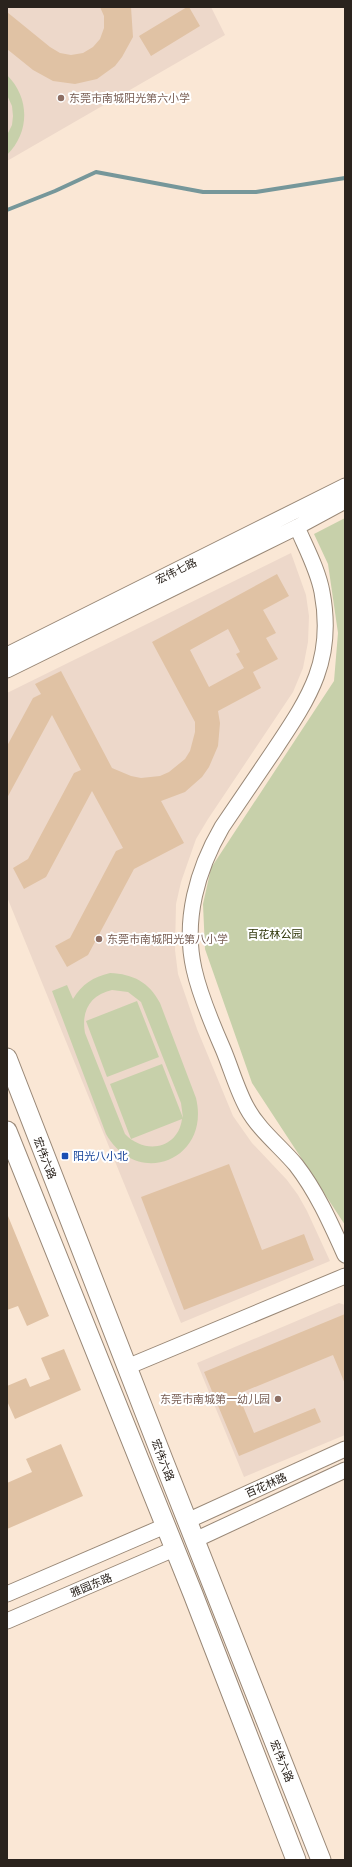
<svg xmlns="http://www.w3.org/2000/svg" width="352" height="1867" viewBox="0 0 352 1867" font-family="Mulish,'Noto Sans SC',sans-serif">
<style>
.education{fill:#edd8ca}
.park{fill:#c7d0aa;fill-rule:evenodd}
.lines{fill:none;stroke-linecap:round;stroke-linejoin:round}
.stream{stroke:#76979a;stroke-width:4}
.building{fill:#e0c2a4;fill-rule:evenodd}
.minor-casing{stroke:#987;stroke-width:17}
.major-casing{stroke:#987;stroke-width:21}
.minor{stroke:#fff;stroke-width:15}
.major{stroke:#fff;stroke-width:19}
.education-dot{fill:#8d6e63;stroke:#fff;stroke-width:1.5}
.transit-dot{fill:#1a4fb4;stroke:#fff;stroke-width:1.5}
.labels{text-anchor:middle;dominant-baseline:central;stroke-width:4;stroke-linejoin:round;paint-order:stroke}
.education-label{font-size:11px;fill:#785e54;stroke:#fff;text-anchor:start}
.street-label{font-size:11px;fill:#2a231d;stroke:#fff}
.park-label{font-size:11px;fill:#293002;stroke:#fff}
.transit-label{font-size:11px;fill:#164399;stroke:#fff;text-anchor:start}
</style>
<rect width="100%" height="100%" fill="#fae7d5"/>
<path class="education" d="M7 7H211L225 35 7 161Z
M291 553 306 595 309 616 308 642 303 668 293 692 208 819 196 839 181 882 176 904 175 950 178 974 197 1029 233 1116 252 1143 287 1180 298 1195 307 1211 330 1261 181 1323 7 897V693Z
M339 1303 345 1305V1435L244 1477 197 1363Z"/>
<path class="park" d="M7 75C30 98 30 132 7 155V135L12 125 13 116 12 106 7 95Z
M345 518V1225L252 1083 205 949 203 904 211 868 334 681 338 633 328 564 314 534Z
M110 973C133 974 149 982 160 1003L196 1098C211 1160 137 1189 106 1134L52 991 67 985 73 999C82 984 93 977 110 973ZM112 990 128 992 141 1002 181 1103 183 1118 162 1064 110 1084 131 1139 182 1119C178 1149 145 1155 125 1134L85 1033C81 1011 90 995 112 990Z
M137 1001 159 1057 107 1077 86 1021Z"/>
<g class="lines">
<path class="stream" d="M7 210 55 191 96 172 203 192H256L345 178"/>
</g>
<path class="building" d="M100 7H131L133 37 122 57 115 66 97 79 75 84 53 81 33 70 7 49V12L50 47 60 53 71 55 83 53 93 47 100 39 104 28V16Z
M187 7H189L200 26 151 56 139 36Z
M277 574 289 596 263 610 276 633 266 638 278 659 253 672 261 688 218 711 220 723 218 746 209 767 202 777 185 792 161 801 184 843 134 869 88 955 67 967 55 946 70 938 116 851 123 848 92 791 46 877 24 889 13 868 28 859 74 773 81 770 52 715 7 798V746L33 698 41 694 35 684 61 671 112 768 131 776 141 778 160 776 169 772 185 759 190 751 195 732V722L152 642ZM228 629 240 652 236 654 244 668 209 687 190 650Z
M229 1164 262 1250 304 1234 314 1260 184 1310 141 1197Z
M8 1216 49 1316 27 1326 18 1306 7 1310Z
M345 1314V1384L333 1355 238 1394 254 1433 315 1408 321 1422 239 1456 204 1372Z
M64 1349 81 1390 15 1419 7 1401V1386L26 1378 30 1387 50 1379 41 1358Z
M61 1444 83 1496 7 1529V1483L32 1472 26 1459Z"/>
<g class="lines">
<defs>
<path id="minor" d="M297 527C306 548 318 570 322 592 335 661 309 698 273 752 256 777 239 802 222 827 197 870 183 920 194 969 200 996 212 1024 223 1049 231 1068 237 1090 247 1108 259 1130 280 1146 296 1165 317 1192 331 1224 345 1255
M7 655 345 486
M7 670 297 527 345 501
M127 1367 345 1276
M187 1521 345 1449
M195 1540 345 1470
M7 1594 165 1526
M7 1621 174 1549"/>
<path id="major" d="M7 1058 164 1462 321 1860
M7 1131 193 1594 296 1860"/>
</defs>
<use href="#minor" class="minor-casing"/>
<use href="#major" class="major-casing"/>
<use href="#minor" class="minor"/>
<use href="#major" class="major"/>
</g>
<g class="education-dot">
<circle cx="61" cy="98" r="4"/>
<circle cx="99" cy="939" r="4"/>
<circle cx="278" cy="1399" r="4"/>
</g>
<rect class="transit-dot" x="61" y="1152" width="8" height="8" rx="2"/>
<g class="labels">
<g class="education-label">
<text x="69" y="98">东莞市南城阳光第六小学</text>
<text x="107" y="939">东莞市南城阳光第八小学</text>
<text x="270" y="1399" text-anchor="end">东莞市南城第一幼儿园</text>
</g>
<g class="street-label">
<text transform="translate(176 571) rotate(-26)">宏伟七路</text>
<text transform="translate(45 1158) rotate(69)">宏伟六路</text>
<text transform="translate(163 1460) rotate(69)">宏伟六路</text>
<text transform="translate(266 1485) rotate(-24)">百花林路</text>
<text transform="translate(91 1585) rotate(-23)">雅园东路</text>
<text transform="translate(282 1761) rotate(68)">宏伟六路</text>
</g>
<g class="park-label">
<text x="275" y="934">百花林公园</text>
</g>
<g class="transit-label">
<text x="73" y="1156">阳光八小北</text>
</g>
</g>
<rect width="352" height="1867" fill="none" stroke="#2a231d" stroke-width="16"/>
</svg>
